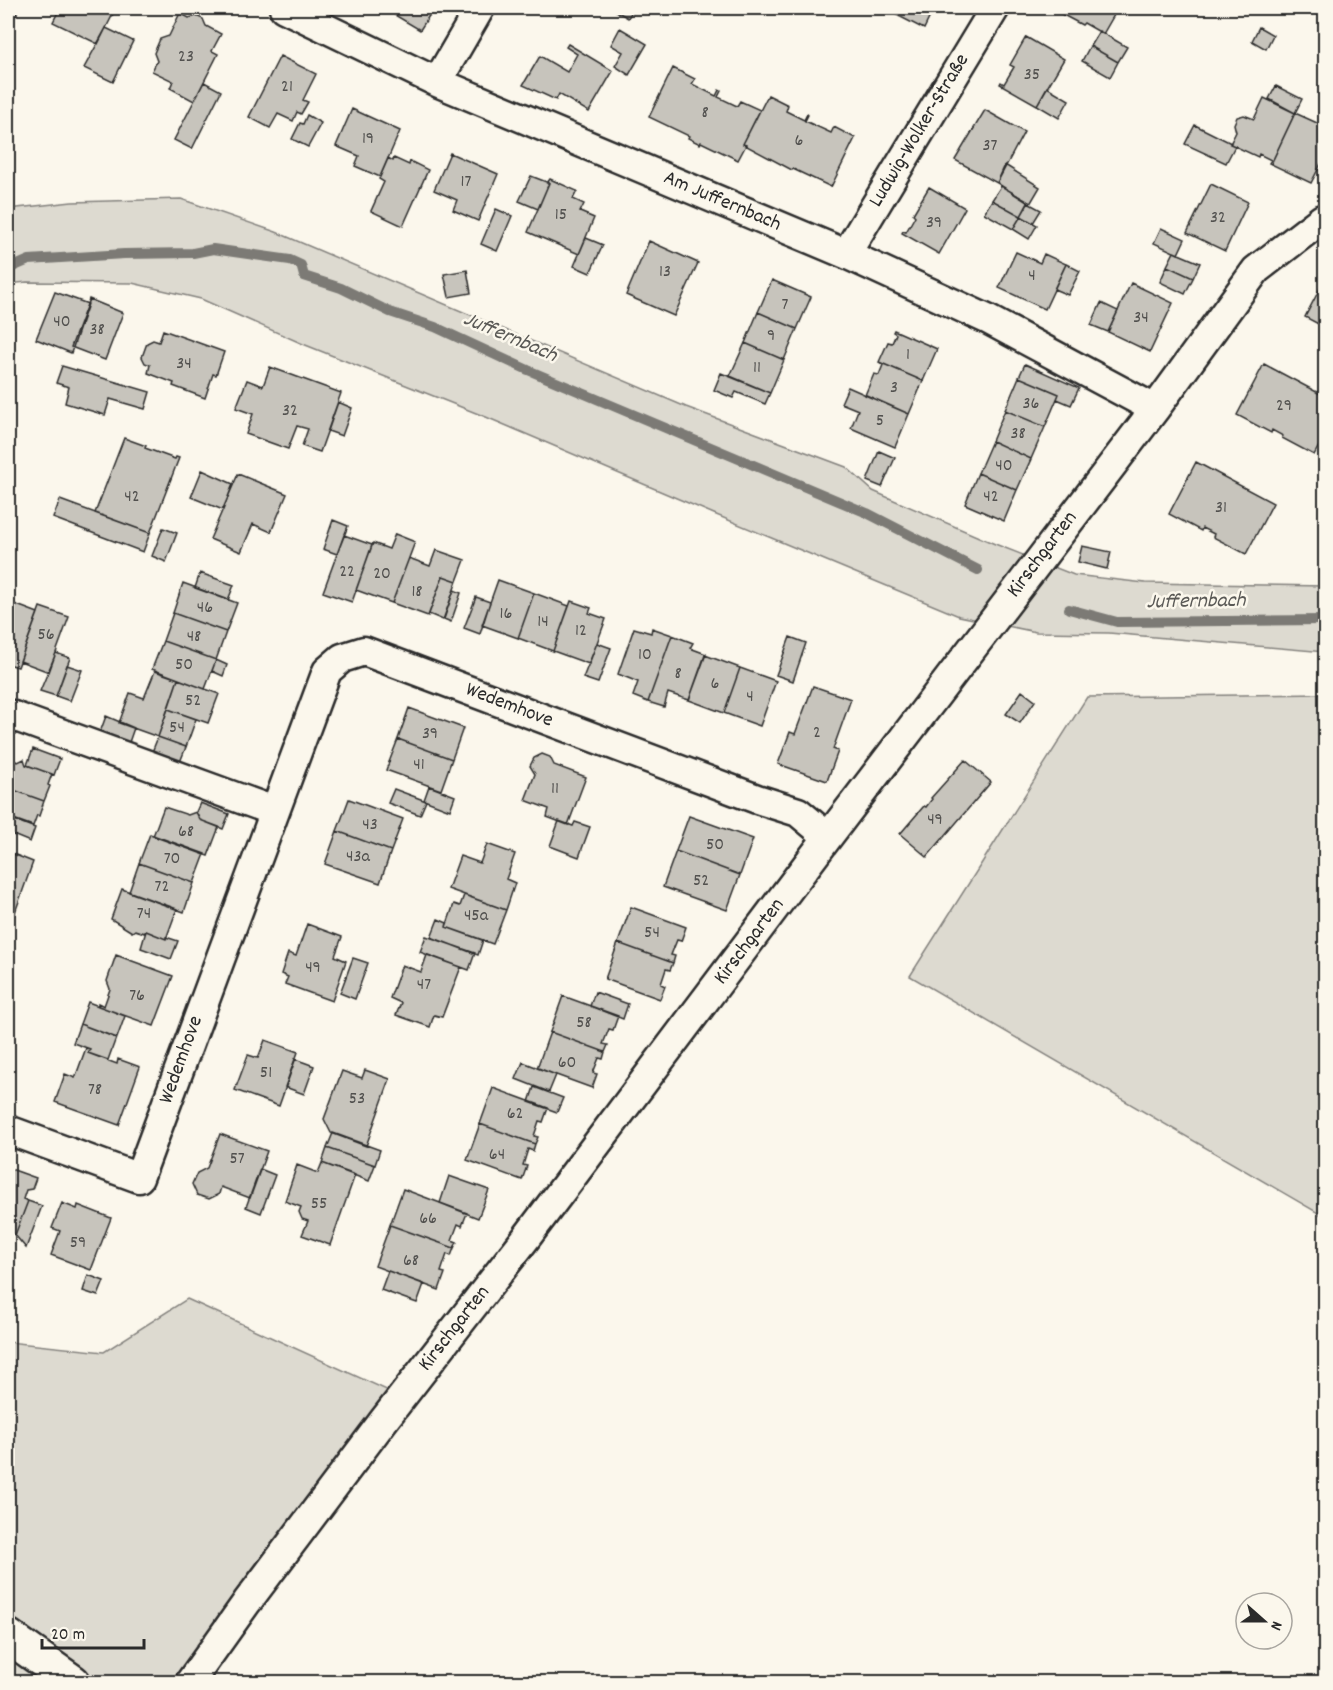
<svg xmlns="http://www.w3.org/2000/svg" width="1333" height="1690" viewBox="0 0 1333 1690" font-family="Dekko,sans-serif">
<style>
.green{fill:#dddad0;stroke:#84827e;stroke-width:1.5}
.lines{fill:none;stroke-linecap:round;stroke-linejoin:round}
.stream{stroke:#7b7a75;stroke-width:10}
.building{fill:#c7c4bc;stroke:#2b2b2b;stroke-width:1.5}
.street-casing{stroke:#2b2b2b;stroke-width:33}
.secondary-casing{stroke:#2b2b2b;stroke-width:38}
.street{stroke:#fbf7ec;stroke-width:28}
.secondary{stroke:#fbf7ec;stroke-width:33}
.labels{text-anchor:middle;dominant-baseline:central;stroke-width:5;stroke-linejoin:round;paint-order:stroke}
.number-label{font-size:18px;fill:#52514f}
.street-label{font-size:21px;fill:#2b2b2b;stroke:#fbf7ec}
.water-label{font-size:22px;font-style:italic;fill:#5a5956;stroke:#fbf7ec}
</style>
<rect width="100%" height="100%" fill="#fbf7ec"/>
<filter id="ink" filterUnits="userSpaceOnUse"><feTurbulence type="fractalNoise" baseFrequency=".0167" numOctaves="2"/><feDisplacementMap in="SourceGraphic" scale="12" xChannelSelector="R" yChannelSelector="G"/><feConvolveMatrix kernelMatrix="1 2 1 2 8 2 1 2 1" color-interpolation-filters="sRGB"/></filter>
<g filter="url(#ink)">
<path class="green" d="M181 199 276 232 686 407 846 467 873 491 995 544 1074 575 1145 583 1325 586V652L1109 633 1036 632 959 616 714 514 486 417 303 344 201 299 132 283 27 282 8 284V209L72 202Z
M1325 694H1326L1325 1217 910 976 1087 697Z
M187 1299 389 1391 173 1682H8V1342L104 1352Z"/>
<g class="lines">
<path class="stream" d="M8 269 29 260 124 254 193 253 213 249 290 260 301 265 304 276 341 288 390 312 435 327 528 370 867 513 978 570
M1069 609 1117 622 1326 620"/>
</g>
<path class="building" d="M8 8H19L8 30Z
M60 8H116L98 44 53 22Z
M383 8H434L420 30Z
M611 8H634L628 18Z
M887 8H934L924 29 887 10Z
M1050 8H1118L1103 34 1084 23 1082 25Z
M180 13 189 18 196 16 203 19 206 26 221 34 212 51 218 54 194 101 170 88 173 81 152 71 157 61 154 53 160 39 169 36Z
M1259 27 1273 35 1266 49 1252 41Z
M106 28 133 41 113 82 84 68Z
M620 28 647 44 629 75 615 66 623 52 611 45Z
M1099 31 1127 47 1118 62 1090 46Z
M1026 37 1064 59 1037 105 1000 84 1001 82 1004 84 1014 67 1010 65Z
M568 44 613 71 589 112 559 94 556 100 523 85 540 56 567 72 577 54 566 47Z
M1090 46 1118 62 1110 77 1082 61Z
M280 56 316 74 303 100 308 102 301 114 297 112 293 121 278 114 270 128 249 117Z
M673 68 695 79 692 84 716 96 719 90 721 91 718 97 737 106 740 101 760 110 743 144 746 145 738 160 701 142 700 144 688 138 689 136 649 117Z
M204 82 221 91 192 149 174 140Z
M1276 86 1302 99 1295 113 1269 99Z
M1047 87 1069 100 1059 118 1037 105Z
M768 95 788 105 786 111 804 120 807 114 808 115 805 121 831 133 834 127 855 138 831 187 793 169 792 170 743 144Z
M1264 98 1295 113 1271 164 1269 163 1271 160 1259 154 1258 157 1230 144 1236 132 1234 124 1237 117 1244 115 1254 119Z
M352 109 400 131 380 177 355 166 359 156 336 146Z
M985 110 1024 132 997 183 955 160Z
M1295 113 1326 127V154L1311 183 1271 164Z
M307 115 321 123 308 147 292 139 300 123 303 124Z
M1195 125 1231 143 1230 144 1235 146 1226 163 1185 144Z
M450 153 498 174 478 221 453 210 457 200 434 190Z
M388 158 393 161 394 158 409 165 410 161 428 170 403 226 371 211 384 182 379 179Z
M1005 165 1040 187 1030 204 997 183Z
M531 176 549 183 538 209 519 201Z
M550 179 577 191 573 199 584 204 580 212 594 218 579 254 528 232 549 183H547Z
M1211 184 1248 202 1225 251 1187 233Z
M1001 186 1029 202 1021 216 992 200Z
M929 187 965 208 939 254 902 233 903 231 906 232 915 216 913 214Z
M992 200 1021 216 1013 229 984 213Z
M1028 203 1041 210 1033 223 1021 216Z
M496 209 512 216 497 251 481 244Z
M1021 216 1037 225 1029 239 1013 229Z
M1161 228 1185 239 1178 254 1154 243Z
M586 238 603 245 590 273 574 266Z
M649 241 698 263 674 316 626 295Z
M1016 252 1040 263 1044 254 1066 264 1045 309 999 288Z
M1174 252 1200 263 1193 278 1167 266Z
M1066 264 1080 271 1068 295 1054 289Z
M1167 266 1193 278 1185 294 1160 282Z
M467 270 471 293 449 297 444 274Z
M1326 277V328L1305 317Z
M772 280 811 297 797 329 758 312Z
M1131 283 1173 303 1150 352 1108 332Z
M55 292 88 304 71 353 36 339Z
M89 299 123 313 105 360 71 347Z
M1101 303 1118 311 1108 332 1091 325Z
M758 312 797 329 784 360 745 343Z
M163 330 224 352 216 375 213 374 205 398 173 386 174 383 148 373 150 365 145 363 142 357 147 343 153 340 159 342Z
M894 330 937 349 923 381 879 362 888 342 892 343 896 334 893 332Z
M745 343 784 360 770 393 730 376Z
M879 362 923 381 909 414 865 395 874 374 879 375 883 365Z
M1025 364 1079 388 1071 405 1057 399 1059 394 1019 377Z
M1264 364 1326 397V433L1314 455 1282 438 1283 436 1272 430 1271 433 1237 415Z
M62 366 150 392 145 409 110 399 105 415 65 403 69 387 56 383Z
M270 367 341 393 320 452 302 446 308 429 297 426 288 449 246 434 253 414 236 408 247 380 263 386Z
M721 373 770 393 765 404 736 392 733 398 714 390Z
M1019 377 1059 394 1045 427 1005 410Z
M848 387 909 414 895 447 851 428 858 410 841 403Z
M338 402 352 408 342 436 328 431Z
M1005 410 1045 427 1031 459 992 441Z
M124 438 146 446 145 448 175 459 176 457 179 458 150 533 95 513Z
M992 441 1031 459 1017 490 978 473Z
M879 451 895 458 882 487 867 481Z
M1196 462 1273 503 1246 554 1213 537 1214 534 1202 528 1201 531 1169 514Z
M202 470 233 484 223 510 191 497Z
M978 473 1017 490 1004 521 965 504Z
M238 474 287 494 271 532 253 524 241 552 210 539Z
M60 500 150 533 143 552 53 518Z
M333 520 348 526 337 554 323 549Z
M163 528 177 533 166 562 152 556Z
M395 534 415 542 392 603 356 590 373 543 389 549Z
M344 535 372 545 352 602 323 592Z
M1082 546 1111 552 1107 569 1078 562Z
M436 550 465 560 457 581 443 576 428 616 392 603 409 558 430 566Z
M200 573 234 585 228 600 195 588Z
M443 576 457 581 443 620 429 614Z
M498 580 534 593 518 638 482 625Z
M183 583 237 603 226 632 173 613Z
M454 590 461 593 451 622 444 619Z
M534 593 569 606 553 651 518 638Z
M476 597 490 602 480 634 464 628Z
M571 601 591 608 589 613 606 619 589 664 553 651Z
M9 602 38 613 18 667 8 664V607Z
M40 607 69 617 49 672 20 661Z
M173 613 226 632 216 660 163 641Z
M634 628 651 633 652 628 672 635 648 702 633 696 638 682 618 674Z
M672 635 693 643 690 648 706 654 689 700 668 693 664 707 648 702Z
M790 637 806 643 793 681 776 675Z
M163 641 216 660 205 689 152 669Z
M597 643 611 648 598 683 583 678Z
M56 653 70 658 56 696 40 691Z
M705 655 740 668 724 713 689 700Z
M216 660 227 665 223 676 212 671Z
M67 665 82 670 70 701 56 696Z
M740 668 776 681 760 726 724 713Z
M155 671 178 679 158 737 119 723 130 693 144 698Z
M178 679 219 694 208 723 168 709Z
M813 686 851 699 833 749 838 751 827 781 778 764 790 732 795 734Z
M1022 691 1035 701 1020 723 1006 714Z
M409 708 463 728 452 759 398 739Z
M168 709 196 719 186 747 158 737Z
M106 716 134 728 127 748 98 738Z
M158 737 186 747 178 767 150 757Z
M398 739 452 759 441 790 386 770Z
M33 749 60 759 54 775 27 765Z
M542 754 550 757 554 765 586 777 568 825 547 817 549 809 525 800 535 774 530 766 534 758Z
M8 758 18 762 24 759 26 765 52 774 48 785 50 786 44 801 8 788Z
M965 760 991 782 927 857 900 834 924 806 926 807 932 799 931 798Z
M429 786 455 796 450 810 424 800Z
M8 788 44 801 39 816 37 815 33 826 8 817Z
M394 789 426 801 420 815 388 803Z
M349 799 403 819 391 851 337 831Z
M200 803 229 814 223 829 200 820 196 812Z
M164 807 188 815 196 812 200 820 219 827 208 856 153 836Z
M689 816 753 839 740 875 676 851Z
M9 818 35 828 30 842 8 833Z
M559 821 573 826 575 822 590 827 579 857 550 846Z
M337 831 391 851 380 883 325 864Z
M150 834 205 854 194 883 139 863Z
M487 844 515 854 506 879 515 883 506 910 448 889 460 856 480 863Z
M676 851 740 875 727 910 663 887Z
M8 852 33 862 13 918 8 916Z
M139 863 194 883 184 912 129 892Z
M122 889 177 909 166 939 146 931 144 933 135 930 132 932 111 919Z
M464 895 506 910 493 944 446 927 454 904 460 906Z
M631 907 686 927 681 941 677 940 671 955 675 956 673 963 618 943Z
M438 919 447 923 446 927 483 940 478 955 431 937Z
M307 924 342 937 335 956 346 961 332 1001 285 984 288 977 281 974 288 953 296 956Z
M146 931 166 939V937L178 941 171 959 141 948Z
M426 936 475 953 469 970 420 952Z
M618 943 673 963 670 970 666 969 661 984 665 986 660 999 605 979Z
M116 955 173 976 154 1026 98 1006V1003L104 1006 110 989 107 981Z
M427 955 461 967 442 1017 434 1015 430 1027 396 1015 401 1003 390 998 402 965 421 972Z
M353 958 368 963 355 999 340 993Z
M595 992 628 1004 623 1019 590 1006Z
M563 996 618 1016 613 1030 609 1029 603 1044 608 1045 605 1052 550 1032Z
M88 1002 125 1016 117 1038 80 1024Z
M80 1024 116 1038 108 1060 88 1053 90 1049 73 1043Z
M550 1032 605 1052 603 1059 599 1058 593 1073 597 1074 592 1088 537 1068Z
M265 1040 298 1052 279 1106 235 1090 248 1055 258 1058Z
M86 1048 90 1049 88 1053 117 1064 118 1059 140 1067 119 1125 55 1102 65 1074 75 1078Z
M295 1059 314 1066 304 1094 285 1087Z
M523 1062 556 1075 549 1092 516 1079Z
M365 1070 390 1079 366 1146 331 1133 324 1119 342 1071 362 1078Z
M534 1087 563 1098 557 1112 529 1102Z
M493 1088 548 1108 543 1122 539 1121 534 1136 538 1137 535 1144 480 1124Z
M480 1124 535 1144 533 1151 528 1149 523 1165 527 1166 522 1180 467 1160Z
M333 1133 380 1150 375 1165 327 1148Z
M220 1134 267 1151 250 1198 221 1187 219 1194 209 1199 197 1195 192 1184 197 1173 207 1168Z
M327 1148 375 1165 369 1181 322 1163Z
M322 1163 355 1175 330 1245 302 1235 308 1221 302 1219 299 1212 301 1207 285 1201 297 1165 318 1173Z
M8 1168 36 1178 32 1189 26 1190 23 1199 28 1201 15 1235 8 1232Z
M260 1169 275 1175 261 1213 246 1207Z
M449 1176 489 1190 478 1218 440 1203Z
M403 1189 467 1213 462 1226 458 1224 452 1240 457 1242 454 1248 390 1225Z
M28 1201 42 1206 26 1248 15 1235Z
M62 1203 77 1209 78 1205 111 1218 91 1270 51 1255 60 1231 52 1228Z
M390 1225 454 1248 451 1256 447 1254 441 1272 445 1273 439 1290 375 1266Z
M388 1271 424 1284 417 1303 381 1290Z
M88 1275 104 1281 98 1296 83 1291Z"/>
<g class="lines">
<defs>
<path id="street" d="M284 8 437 82 846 254 987 319 1155 409
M437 82 480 8
M846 254 995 8
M8 714 274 811
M8 1130 139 1178 327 671 342 658 364 651 757 799 798 812 828 837
M190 1682 247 1602 384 1420 526 1238 828 837 1155 409 1256 270 1322 219 1326 218"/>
<path id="secondary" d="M8 1636 73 1682"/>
</defs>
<use href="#street" class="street-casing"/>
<use href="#secondary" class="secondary-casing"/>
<use href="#street" class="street"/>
<use href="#secondary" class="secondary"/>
</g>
</g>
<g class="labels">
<g class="number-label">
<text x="186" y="57">23</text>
<text x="1032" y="75">35</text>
<text x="287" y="87">21</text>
<text x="705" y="113">8</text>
<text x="368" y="139">19</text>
<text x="799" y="141">6</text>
<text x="990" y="146">37</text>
<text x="466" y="182">17</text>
<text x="561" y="215">15</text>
<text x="1218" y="218">32</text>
<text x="934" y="223">39</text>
<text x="665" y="272">13</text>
<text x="1032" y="276">4</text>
<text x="785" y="305">7</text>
<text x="1141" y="318">34</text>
<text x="62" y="322">40</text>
<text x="97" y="330">38</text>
<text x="771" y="336">9</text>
<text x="908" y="355">1</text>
<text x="184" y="364">34</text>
<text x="757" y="368">11</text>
<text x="894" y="388">3</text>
<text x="1031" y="404">36</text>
<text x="1284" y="406">29</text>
<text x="290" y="411">32</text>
<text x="880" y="421">5</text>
<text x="1018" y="434">38</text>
<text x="1004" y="466">40</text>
<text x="132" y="497">42</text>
<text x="991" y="497">42</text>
<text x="1221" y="508">31</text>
<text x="347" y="572">22</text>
<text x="382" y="574">20</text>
<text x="417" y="592">18</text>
<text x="205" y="608">46</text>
<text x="506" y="614">16</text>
<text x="543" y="622">14</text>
<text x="581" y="631">12</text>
<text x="46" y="635">56</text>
<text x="194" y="637">48</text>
<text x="645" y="655">10</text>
<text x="184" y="665">50</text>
<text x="678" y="674">8</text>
<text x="715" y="684">6</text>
<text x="750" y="697">4</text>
<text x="193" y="701">52</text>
<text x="177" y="728">54</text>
<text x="817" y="733">2</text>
<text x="430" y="734">39</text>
<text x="419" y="765">41</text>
<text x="555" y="789">11</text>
<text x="935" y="820">49</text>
<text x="370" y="825">43</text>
<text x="186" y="832">68</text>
<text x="715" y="845">50</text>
<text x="358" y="857">43a</text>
<text x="172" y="859">70</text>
<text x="701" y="881">52</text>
<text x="162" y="887">72</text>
<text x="144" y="914">74</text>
<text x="476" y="916">45a</text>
<text x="652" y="933">54</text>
<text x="313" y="968">49</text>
<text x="424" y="985">47</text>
<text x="137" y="996">76</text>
<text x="584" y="1023">58</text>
<text x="567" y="1063">60</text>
<text x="266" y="1073">51</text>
<text x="95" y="1090">78</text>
<text x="357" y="1099">53</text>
<text x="515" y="1114">62</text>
<text x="497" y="1155">64</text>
<text x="237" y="1159">57</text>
<text x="319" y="1204">55</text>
<text x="428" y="1219">66</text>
<text x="78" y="1243">59</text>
<text x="411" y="1261">68</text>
</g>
<g class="street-label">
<text transform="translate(920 131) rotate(-59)">Ludwig-Wolker-Straße</text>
<text transform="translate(722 202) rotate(23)">Am Juffernbach</text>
<text transform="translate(1043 555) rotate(-53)">Kirschgarten</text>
<text transform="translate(509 706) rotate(21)">Wedemhove</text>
<text transform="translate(750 942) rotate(-53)">Kirschgarten</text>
<text transform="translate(182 1060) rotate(-70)">Wedemhove</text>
<text transform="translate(455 1329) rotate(-52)">Kirschgarten</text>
</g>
<g class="water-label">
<text transform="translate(510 338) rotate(23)">Juffernbach</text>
<text transform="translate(1196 602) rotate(-1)">Juffernbach</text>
</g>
</g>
<rect width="1333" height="1690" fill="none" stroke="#fbf7ec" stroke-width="30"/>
<rect x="15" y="15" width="1303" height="1660" fill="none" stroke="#2b2b2b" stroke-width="2" filter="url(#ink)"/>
<g transform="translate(1264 1621) rotate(111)"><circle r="28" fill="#fbf7ec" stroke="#a8a59f" stroke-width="1.5"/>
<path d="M0-4.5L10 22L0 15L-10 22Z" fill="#2b2b2b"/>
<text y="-9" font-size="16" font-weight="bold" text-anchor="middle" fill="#2b2b2b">N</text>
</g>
<path d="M42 1639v9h102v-9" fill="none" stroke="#2b2b2b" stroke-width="3"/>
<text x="51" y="1639" font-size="18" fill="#2b2b2b" stroke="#fbf7ec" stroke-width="4.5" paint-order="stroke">20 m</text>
</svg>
